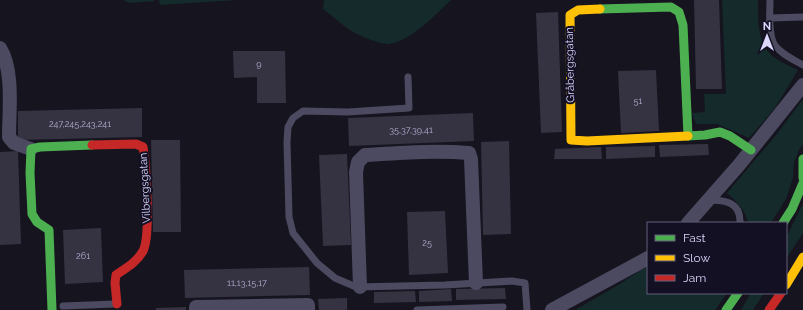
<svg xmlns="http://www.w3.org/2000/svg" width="803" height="310" viewBox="0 0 803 310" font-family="Raleway,sans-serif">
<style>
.green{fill:#142a2b}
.building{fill:#353242}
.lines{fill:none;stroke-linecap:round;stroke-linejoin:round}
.lane{stroke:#4b4a60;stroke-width:7}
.street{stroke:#4b4a60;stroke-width:14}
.fast{stroke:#4caf50;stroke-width:9}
.slow{stroke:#ffc107;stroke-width:9}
.jam{stroke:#c62828;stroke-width:9}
.labels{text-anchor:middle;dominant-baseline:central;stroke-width:4;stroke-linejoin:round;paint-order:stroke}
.number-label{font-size:9px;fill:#b1adce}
.street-label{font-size:11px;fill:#dad6fc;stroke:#131024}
</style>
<rect width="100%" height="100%" fill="#16141f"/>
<path class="green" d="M123 0H154V1L129 3Z
M159 0H238L160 5Z
M324 0H451C435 15 410 42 388 44 380 44 357 35 350 30 341 24 333 16 323 9Z
M722 0H758C758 19 757 46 775 58 782 63 790 66 798 70L775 108 749 138 717 124H696L692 113 705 112 704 94H726Z
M803 99V145L800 148 794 162 793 178 786 199 771 223H748C745 209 737 202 727 193L777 134Z
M803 203V233L786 259V238Z
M648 267V293H727L715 310H575L620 284 642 269Z
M751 293H764L753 310H741Z"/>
<path class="building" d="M694 0H719L722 89H696Z
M558 12 562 132 541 133 536 13Z
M233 51H285L286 103H257V77L234 78Z
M656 70 659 131 621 133 618 71Z
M142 108V137L18 140V111Z
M473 113 474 141 349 146 348 118Z
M151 140H180L181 232H153Z
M509 141 511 234 483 235 481 142Z
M708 144 709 155 660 157 659 145Z
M655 146V157L606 159V147Z
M601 147 602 159H554L555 149Z
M18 151 21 244 0 245V152Z
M347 154 351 245 323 246 319 155Z
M445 211 448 273 409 275 407 212Z
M101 228 103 282 65 284 63 230Z
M309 267 310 295 185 298 184 270Z
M505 288 506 299 456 300V289Z
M451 289 452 301 419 302V291Z
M415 291 416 302 374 303V292Z
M347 298V310H319L318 299Z
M186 307V310H156V308Z"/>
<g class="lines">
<path class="lane" d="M770 0C770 13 768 29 773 42 777 52 794 60 803 65
M770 18 803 17
M408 77 409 108 348 112 303 111 293 118 288 127 287 142 289 217 293 233 317 263 335 278 356 287 445 285 512 281 525 283 527 310
M708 200C725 200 741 202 740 223
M63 306 115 304
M417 310 503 307"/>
<path class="street" d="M0 48C14 70 9 112 9 137L14 143 31 149
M688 223 739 165 803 85
M360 287 356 172 358 162 365 155C399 153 435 150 469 153L471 159 476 283
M196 310V307L308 305V310
M552 310 648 258"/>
<path class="fast" d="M600 9 671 7 679 12 683 25 688 136 705 135 720 132 730 136 751 150
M803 159V178
M783 223 792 209 803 183
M52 310 49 230 37 222 32 214 30 173 31 149 40 147 92 145
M726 310 738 293"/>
<path class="slow" d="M600 9 578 10 570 15 571 140 587 141 688 136
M786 285 803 257"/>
<path class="jam" d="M92 145 136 144 143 147C146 165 151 237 143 251 137 262 126 268 116 275L115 283 117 304
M769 310 781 293"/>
</g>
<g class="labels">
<g class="number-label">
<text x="259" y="64">9</text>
<text x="638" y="101">51</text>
<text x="80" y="124">247,245,243,241</text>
<text x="411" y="130">35,37,39,41</text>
<text x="427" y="243">25</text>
<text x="83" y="256">261</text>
<text x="247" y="283">11,13,15,17</text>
</g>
<g class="street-label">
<text transform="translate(570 65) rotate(-91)">Gråbergsgatan</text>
<text transform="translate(145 188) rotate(-93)">Vilbergsgatan</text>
</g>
</g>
<rect x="647" y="222" width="140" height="72" fill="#131024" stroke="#635f7a"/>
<rect x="655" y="235" width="20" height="6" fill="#4caf50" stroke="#635f7a"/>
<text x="683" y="242" font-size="12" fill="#dad6fc">Fast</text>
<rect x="655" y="255" width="20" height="6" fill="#ffc107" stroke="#635f7a"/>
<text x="683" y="262" font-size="12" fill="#dad6fc">Slow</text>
<rect x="655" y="275" width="20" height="6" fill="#c62828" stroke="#635f7a"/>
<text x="683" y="282" font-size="12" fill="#dad6fc">Jam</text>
<g transform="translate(767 36)" stroke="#131024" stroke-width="3" paint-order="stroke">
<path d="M0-3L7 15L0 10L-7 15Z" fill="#dad6fc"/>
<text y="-6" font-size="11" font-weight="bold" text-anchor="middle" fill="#dad6fc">N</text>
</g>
</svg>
